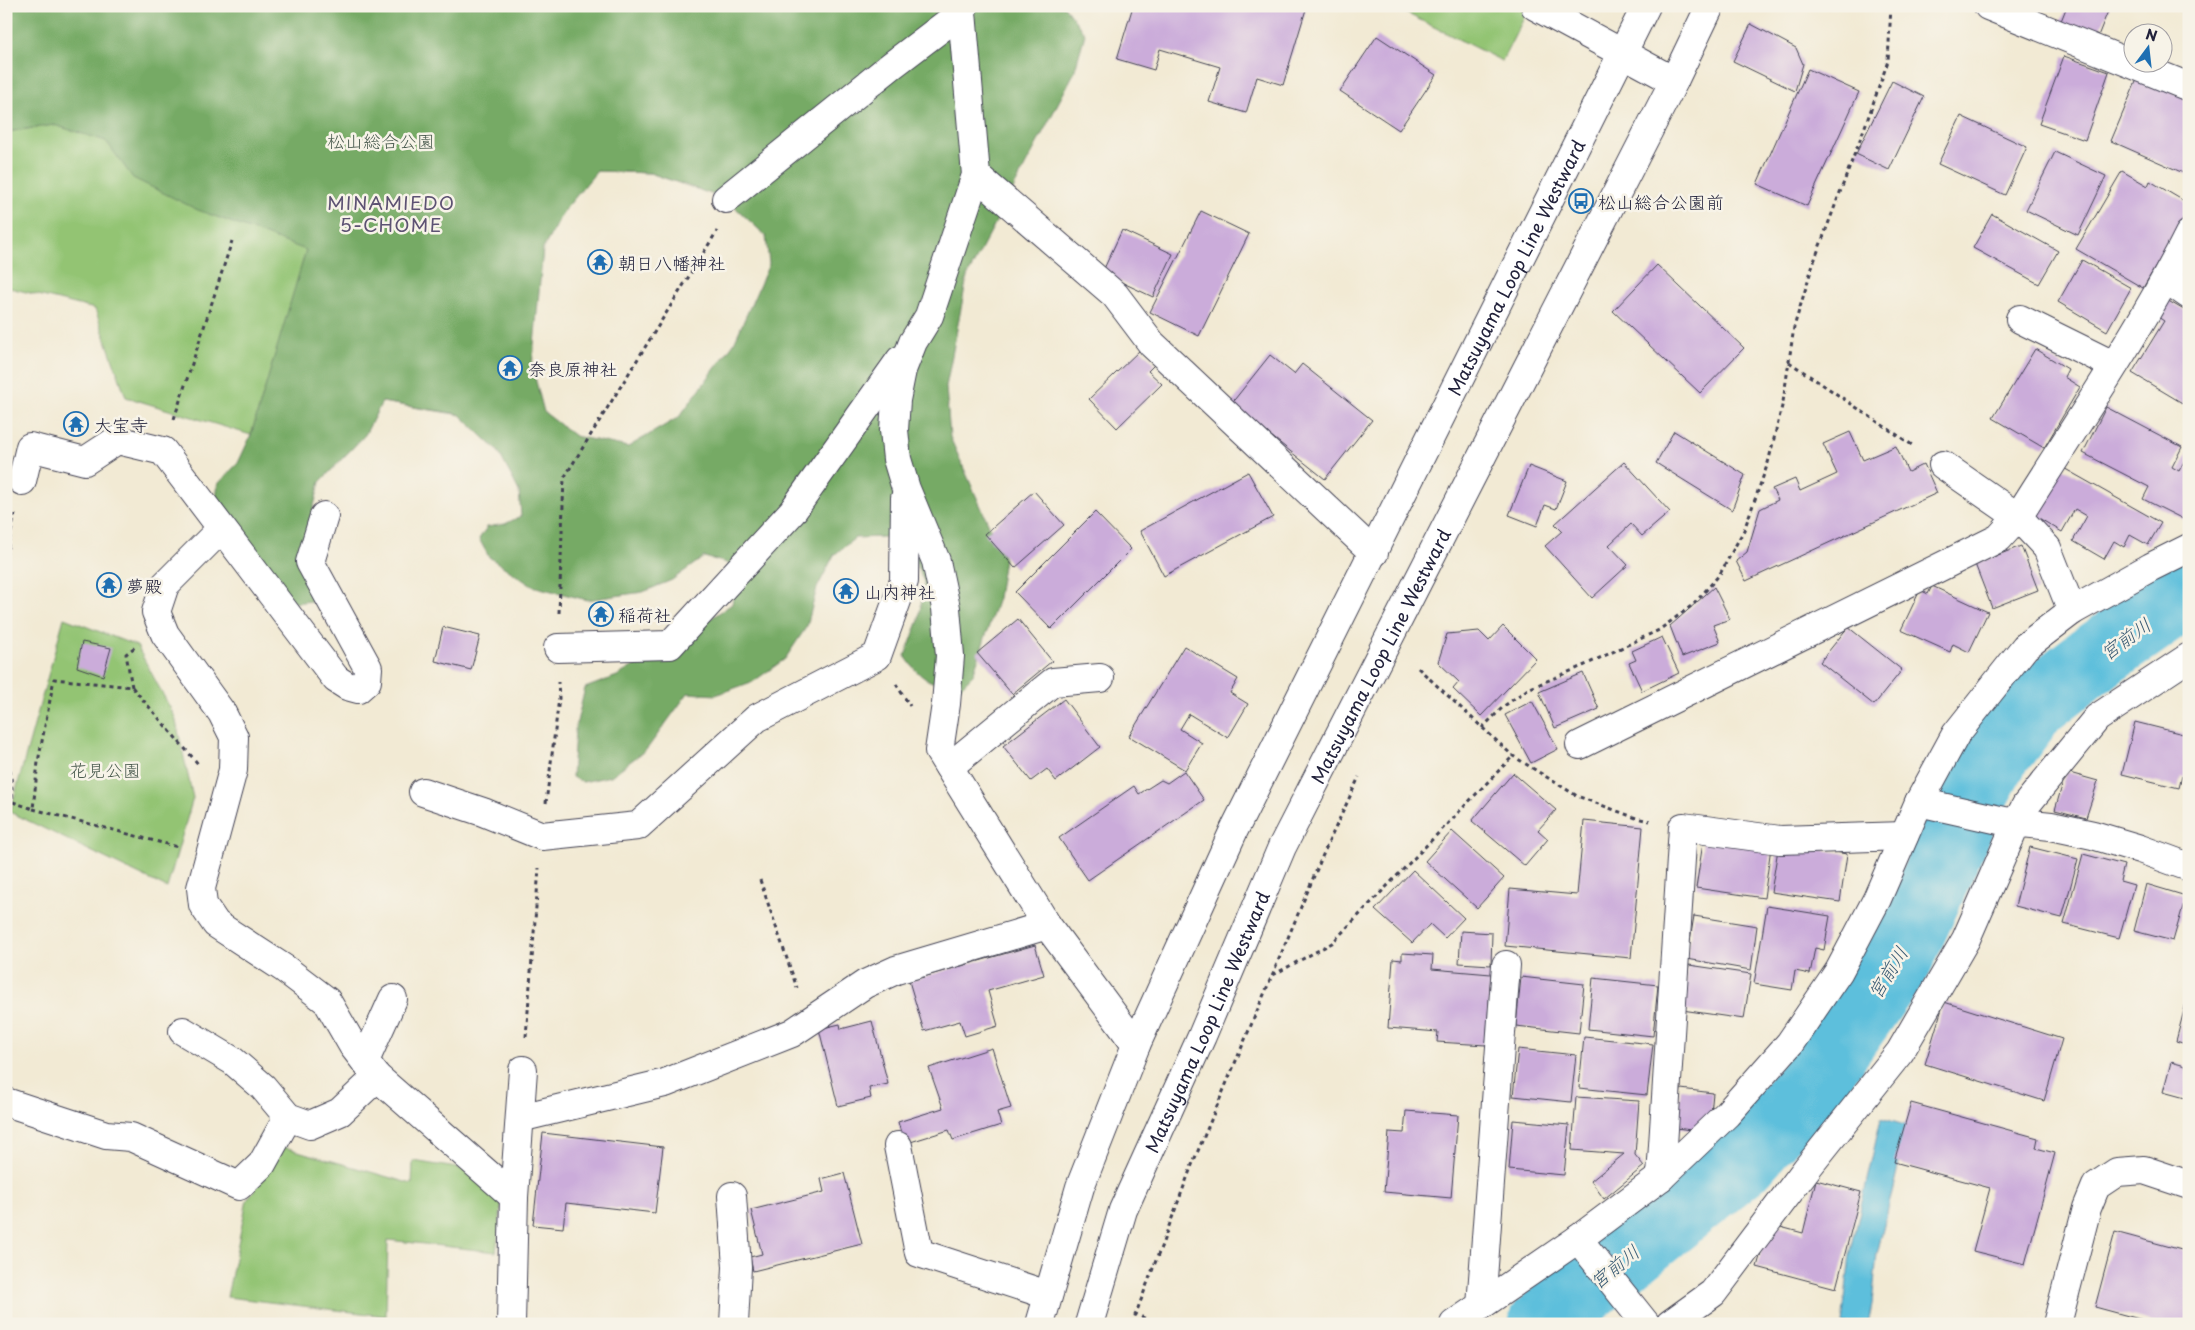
<svg xmlns="http://www.w3.org/2000/svg" width="2195" height="1330" viewBox="0 0 2195 1330" font-family="'Playpen Sans','Klee One',sans-serif">
<style>
.green{fill:#93c473;stroke:#5a7357}
.forest{fill:#76aa65;stroke:#4c6650;fill-rule:evenodd}
.water{fill:#5dbfdc;stroke:#40708c}
.lines{fill:none;stroke-linecap:round;stroke-linejoin:round}
.river{stroke:#5dbfdc;stroke-width:69}
.building{fill:#cbacda}
.minor-casing{stroke:#414052;stroke-width:30}
.path{stroke:#414052;stroke-width:3;stroke-dasharray:4 4;stroke-linecap:butt}
.minor{stroke:#fff;stroke-width:28}
.labels{text-anchor:middle;dominant-baseline:central;stroke-width:5;stroke-linejoin:round;paint-order:stroke}
.park-label{font-size:18px;fill:#4a5b4f;stroke:#f7f3e8}
.poi-label{font-size:18px;fill:#22223b;stroke:#f7f3e8;text-anchor:start}
.street-label{font-size:18px;fill:#22223b;stroke:#f7f3e8}
.neighbourhood-label{font-size:19px;letter-spacing:1px;fill:#5d5273;stroke:#f7f3e8}
.water-label{font-size:19px;font-style:italic;fill:#375973;stroke:#f7f3e8}
</style>
<rect width="100%" height="100%" fill="#f7f3e8"/>
<filter id="ink" filterUnits="userSpaceOnUse"><feTurbulence type="fractalNoise" baseFrequency=".02" numOctaves="2"/><feDisplacementMap in="SourceGraphic" scale="10" xChannelSelector="R" yChannelSelector="G"/><feConvolveMatrix kernelMatrix="1 2 1 2 8 2 1 2 1" color-interpolation-filters="sRGB"/></filter>
<filter id="wash" filterUnits="userSpaceOnUse"><feTurbulence type="fractalNoise" baseFrequency=".0096" numOctaves="4" result="noise"/><feDisplacementMap in="SourceGraphic" scale="20" xChannelSelector="R" yChannelSelector="G"/><feGaussianBlur stdDeviation="1.12" result="paint"/><feColorMatrix in="noise" values="0 0 0 0 0 0 0 0 0 0 0 0 0 0 0 0 0 1.4 0 .05"/><feComposite in="paint" operator="in"/></filter>
<g filter="url(#wash)">
<rect width="100%" height="100%" fill="#f2ead4"/>
<path class="green" d="M6 6H910L726 199 650 173 597 171 511 176 491 420 382 402 275 355 251 435 126 397 95 309 10 288 6 290V132L53 125Z
M1399 6H1530L1502 61 1398 9Z
M64 618 137 646 175 717 193 798 167 888 10 812Z
M284 1147 412 1184 413 1161 463 1169 502 1201 496 1252 388 1240 386 1316 227 1297 247 1200Z"/>
<path class="forest" d="M6 6H1064L1085 34 1074 73 967 277 946 387 950 437 1004 559 998 598 973 675 960 688C929 683 923 682 905 656L919 620 924 582 911 553 886 537 855 538 834 555 817 588 807 626 785 659 754 681 716 695 688 693 647 749 611 776 583 782 572 777 575 730 585 688 617 676 691 632 732 604 736 579 727 563 704 557 672 580 643 592 587 600 532 586 489 557 479 539 487 527 505 524 521 516 519 491 498 451 459 414 382 402 365 435 320 482 300 562 311 588 312 601 294 603 216 498 218 484 238 463 251 435 306 250 198 210 133 178 106 141 54 125 6 132ZM597 171 650 173 726 199 766 236 769 264 734 343 679 417 628 447 575 436 544 412 532 366 543 249 563 212Z"/>
<path class="water" d="M1881 1118 1908 1126 1877 1254 1872 1304 1868 1324H1842L1850 1255Z"/>
<g class="lines">
<path class="river" d="M1543 1324 1741 1163 1810 1085 1899 959 1972 797 1995 756 2035 704 2089 662 2173 603 2189 596"/>
</g>
<g id="blocks">
<path class="building" d="M1133 6H1307L1283 85 1257 77 1246 113 1209 102 1220 67 1160 49 1154 70 1117 59Z
M2067 6H2110L2096 41 2059 26Z
M1751 24 1796 48 1803 64 1795 91 1733 61Z
M1377 36 1436 75 1399 130 1340 91Z
M2064 56 2109 72 2085 140 2039 124Z
M1808 69 1859 92 1807 206 1757 184Z
M2138 77 2189 99 2188 175 2111 141Z
M1892 81 1924 97 1889 170 1856 154Z
M1961 116 2027 147 2005 195 1938 164Z
M2055 152 2106 176 2078 235 2026 210Z
M2122 171 2148 186 2150 181 2189 204V209L2143 288 2076 249Z
M1201 211 1249 234 1199 336 1150 312Z
M1992 214 2058 251 2039 284 1973 248Z
M1122 230 1173 254 1153 297 1102 273Z
M2082 260 2131 288 2107 331 2058 302Z
M1657 265 1744 348 1700 393 1613 311Z
M2165 299 2189 313 2186 322 2189 324V407L2132 373 2164 321 2155 315Z
M1141 349 1155 364 1148 371 1162 384 1117 428 1089 399Z
M2035 349 2068 369 2064 377 2080 387 2044 448 1993 418Z
M1270 355 1294 374 1302 364 1372 420 1325 479 1231 404Z
M2106 407 2182 447 2172 467 2179 471 2189 452V513L2185 520 2143 499 2149 487 2083 453Z
M1674 431 1745 475 1732 510 1656 463Z
M1850 432 1863 460 1896 446 1908 472 1924 464 1937 493 1746 581 1736 561 1747 552 1760 509 1778 500 1772 489 1795 479 1800 491 1837 474 1823 444Z
M1624 462 1670 512 1642 536 1631 524 1609 545 1628 565 1592 598 1545 546 1562 531 1555 524Z
M1529 466 1567 481 1556 509 1545 505 1537 526 1509 515Z
M2060 466 2161 523 2148 545 2130 535 2124 547 2114 541 2104 559 2073 541 2087 516 2075 509 2062 532 2032 514Z
M1248 472 1273 517 1164 576 1140 531Z
M1034 491 1064 525 1015 568 985 534Z
M1095 512 1131 549 1051 629 1015 592Z
M2021 546 2038 590 1992 608 1975 564Z
M1932 586 1988 612 1969 652 1953 644 1950 652 1901 630 1920 590 1928 594Z
M1714 587 1730 619 1713 625 1720 642 1682 657 1670 626Z
M1018 619 1052 661 1012 694 977 653Z
M1503 626 1536 659 1481 716 1453 689 1459 682 1438 662 1447 634 1479 631 1489 641Z
M443 627 480 636 471 670 435 661Z
M1848 627 1902 670 1874 705 1820 662Z
M1662 637 1679 673 1642 691 1629 663 1636 660 1632 651Z
M82 642 111 648 103 676 77 667Z
M1184 646 1238 679 1230 693 1248 704 1228 738 1189 714 1180 729 1202 743 1185 770 1129 736Z
M1583 673 1599 709 1555 728 1539 692Z
M1064 699 1100 747 1056 781 1047 769 1031 781 1003 746Z
M1532 701 1558 749 1531 763 1505 715Z
M2187 717H2189V778L2182 776 2179 788 2122 774 2135 722 2183 734Z
M1184 771 1204 800 1088 880 1059 838 1134 786 1139 794 1161 780 1167 783Z
M2066 772 2098 781 2086 818 2055 810Z
M1513 773 1556 810 1538 830 1548 839 1525 866 1472 821Z
M1584 821 1643 827 1631 958 1505 946 1510 889 1577 895Z
M1452 831 1504 878 1477 908 1425 861Z
M1704 836 1771 847 1764 898 1696 888Z
M1779 843 1847 854 1840 902 1771 892Z
M2030 847 2078 859 2062 918 2015 906Z
M2083 854 2124 865 2120 881 2134 885 2119 938 2064 924Z
M1413 870 1464 918 1445 938 1430 924 1412 943 1375 910Z
M2146 884 2186 896 2173 941 2134 931Z
M1767 906 1830 916 1824 950 1815 948 1810 974 1795 971 1792 990 1754 984Z
M1694 916 1757 926 1751 970 1687 959Z
M1461 931 1492 933 1491 965 1459 963Z
M1035 945 1044 975 988 991 998 1026 965 1036 960 1021 924 1031 909 981Z
M1402 953 1433 955 1432 969 1491 974 1486 1045 1437 1042 1438 1032 1388 1028 1393 959 1402 960Z
M1689 965 1751 974 1744 1019 1682 1010Z
M1521 977 1584 984 1579 1033 1516 1026Z
M1593 978 1658 985 1653 1036 1588 1029Z
M2188 995H2189V1045L2176 1041Z
M1944 1002 2062 1039 2044 1101 1925 1064Z
M872 1021 888 1084 869 1088 871 1098 838 1106 819 1029 840 1024 841 1029Z
M1584 1037 1653 1044 1647 1095 1579 1088Z
M992 1048 1011 1108 997 1112 1001 1125 953 1140 949 1130 904 1144 898 1122 943 1108 929 1068Z
M1518 1049 1576 1055 1571 1102 1513 1096Z
M2171 1062 2189 1067V1099L2163 1092Z
M1681 1089 1713 1093 1710 1123 1699 1131 1676 1128Z
M1576 1097 1639 1101 1635 1155 1644 1166 1604 1199 1591 1181 1624 1154 1572 1150Z
M1911 1103 2038 1138 2036 1148 2055 1153 2025 1264 1973 1251 1990 1188 1894 1162Z
M1406 1111 1458 1115 1451 1198 1384 1192 1389 1132 1404 1133Z
M1513 1120 1569 1125 1564 1175 1509 1170Z
M543 1133 663 1147 655 1213 566 1203 563 1228 533 1225Z
M844 1173 862 1244 753 1271 750 1257 762 1254 751 1210 824 1192 821 1179Z
M1816 1180 1861 1192 1836 1288 1757 1267 1769 1224 1803 1233Z
M2115 1232 2189 1252V1324H2158L2095 1307Z"/>
</g>
</g>
<g filter="url(#ink)">
<use href="#blocks" fill-opacity="0" stroke="#414052" stroke-width="1"/>
<g class="lines">
<defs>
<g id="minor">
<path d="M964 6 962 12 976 175 929 316 913 342 902 370 896 400 894 430 897 459 906 489 936 561 946 608 950 656 946 704 939 751 1047 925 1136 1045"/>
<path d="M1535 6 1674 81"/>
<path d="M1988 6 2189 87"/>
<path d="M976 175 1115 295 1152 344 1374 553"/>
<path d="M726 199 891 66 962 12"/>
<path d="M2166 279 2189 295"/>
<path d="M2020 319 2113 365"/>
<path d="M1943 465 2018 517 2047 548 2072 611"/>
<path d="M22 481 30 447 85 461 117 440 163 451 336 679 347 686 358 689 367 681 368 668 310 562 324 516"/>
<path d="M221 529 165 585 156 612 165 634 222 713 234 737 233 770 201 888 203 905 216 924 285 969 327 1001 353 1046 377 1077 514 1197"/>
<path d="M558 648 670 645 792 512 900 360"/>
<path d="M1580 745 1999 538 2018 517C2076 424 2140 332 2189 234"/>
<path d="M949 767 1053 682 1100 678"/>
<path d="M423 792 483 812 542 836 638 826 757 718 877 656 904 581 905 498"/>
<path d="M1919 802 2004 821 2051 826 2093 835 2140 849 2189 867"/>
<path d="M183 1031 233 1061 263 1087 288 1117 310 1125 340 1112 377 1077"/>
<path d="M365 1061 393 999"/>
<path d="M6 1102 106 1135 131 1137 239 1186 262 1164 288 1117"/>
<path d="M520 1118 665 1083 792 1033 865 984 896 970 1047 925"/>
<path d="M898 1146 919 1253 1048 1295"/>
<path d="M1661 1177 1683 827 1780 840 1904 836"/>
<path d="M732 1196 737 1267 734 1324"/>
<path d="M1578 1239 1646 1324"/>
<path d="M1481 1306 1506 965"/>
<path d="M511 1324 514 1197 523 1070"/>
<path id="s1" d="M1040 1324 1080 1187 1136 1045 1234 830 1646 6"/>
<path id="s2" d="M1089 1324 1123 1210 1202 1036 1282 847 1674 81 1710 6"/>
<path d="M1454 1324 1578 1239 1661 1177 1727 1114 1790 1043 1839 971 1877 899 1919 802 1956 734 2025 647 2072 611 2151 567 2189 548"/>
<path d="M1670 1324 1713 1293 1808 1167 1900 1052 1966 939 2017 822 2026 805 2097 718 2189 657"/>
<path d="M2057 1324 2087 1208 2096 1186 2117 1172 2144 1170 2189 1185"/>
</g>
</defs>
<use href="#minor" class="minor-casing"/>
<path class="path" d="M1789 362 1915 447
M174 419 232 241
M6 556 15 514
M559 613 564 478 717 231
M1418 668 1513 756 1577 796 1636 818 1650 821
M896 684 910 706
M132 687 126 654 135 647
M1482 728 1504 706 1528 689 1585 665 1659 630 1694 604 1720 574 1744 530 1768 463 1783 402 1794 327 1813 264 1867 121 1888 61 1891 6
M6 765 10 766 13 802 33 809 38 762 54 679 132 687 199 765
M546 803 559 698 558 682
M33 809 178 847
M760 880 797 988
M1273 975 1332 943 1513 756
M526 1037 539 868
M1134 1313 1156 1324
M1132 1324 1192 1165 1325 850 1359 777"/>
<use href="#minor" class="minor"/>
</g>
</g>
<defs>
<symbol id="bus-ring" viewBox="-11 -11 22 22"><circle r="9.5" fill="#f7f3e8" stroke="#1f6fb2" stroke-width="1.5"/><path d="M-5-6H5V4H4V6H2V4H-2V6H-4V4H-5ZM-3.5-4V0h7V-4ZM-3.5 1.2v1.5H-2V1.2ZM2 1.2v1.5H3.5V1.2Z" fill="#1f6fb2"/></symbol>
<symbol id="temple-ring" viewBox="-11 -11 22 22"><circle r="9.5" fill="#f7f3e8" stroke="#1f6fb2" stroke-width="1.5"/><path d="M0-6L5-2H3V0L6.5 2.5H4V6H1.5V3h-3V6H-4V2.5H-6.5L-3 0V-2H-5Z" fill="#1f6fb2"/></symbol>
</defs>
<g fill-rule="evenodd">
<use href="#bus-ring" x="1567" y="187" width="28" height="28"/>
<use href="#temple-ring" x="586" y="248" width="28" height="28"/>
<use href="#temple-ring" x="496" y="354" width="28" height="28"/>
<use href="#temple-ring" x="62" y="410" width="28" height="28"/>
<use href="#temple-ring" x="95" y="571" width="28" height="28"/>
<use href="#temple-ring" x="832" y="577" width="28" height="28"/>
<use href="#temple-ring" x="587" y="600" width="28" height="28"/>
</g>
<g class="labels">
<g class="park-label">
<text x="381" y="140">松山総合公園</text>
<text x="105" y="769">花見公園</text>
</g>
<g class="poi-label">
<text x="1598" y="201">松山総合公園前</text>
<text x="618" y="262">朝日八幡神社</text>
<text x="528" y="368">奈良原神社</text>
<text x="94" y="424">大宝寺</text>
<text x="126" y="585">夢殿</text>
<text x="864" y="591">山内神社</text>
<text x="618" y="614">稲荷社</text>
</g>
<g class="street-label">
<text stroke="none"><textPath href="#s1" startOffset="1161">Matsuyama Loop Line Westward</textPath></text>
<text stroke="none"><textPath href="#s2" startOffset="730">Matsuyama Loop Line Westward</textPath></text>
<text stroke="none"><textPath href="#s2" startOffset="325">Matsuyama Loop Line Westward</textPath></text>
</g>
<g class="neighbourhood-label">
<text x="391" y="202">MINAMIEDO<tspan x="391" dy="22">5-CHOME</tspan></text>
</g>
<g class="water-label">
<text transform="translate(2125 638) rotate(-36)">宮前川</text>
<text transform="translate(1887 972) rotate(-58)">宮前川</text>
<text transform="translate(1614 1266) rotate(-39)">宮前川</text>
</g>
</g>
<rect width="2195" height="1330" fill="none" stroke="#f7f3e8" stroke-width="25"/>
<g transform="translate(2148 48) rotate(15)"><circle r="24" fill="#f7f3e8" stroke="#a29fa3"/>
<path d="M0-4L9 19L0 12L-9 19Z" fill="#1f6fb2"/>
<text y="-8" font-size="14" font-weight="bold" text-anchor="middle" fill="#22223b">N</text>
</g>
</svg>
